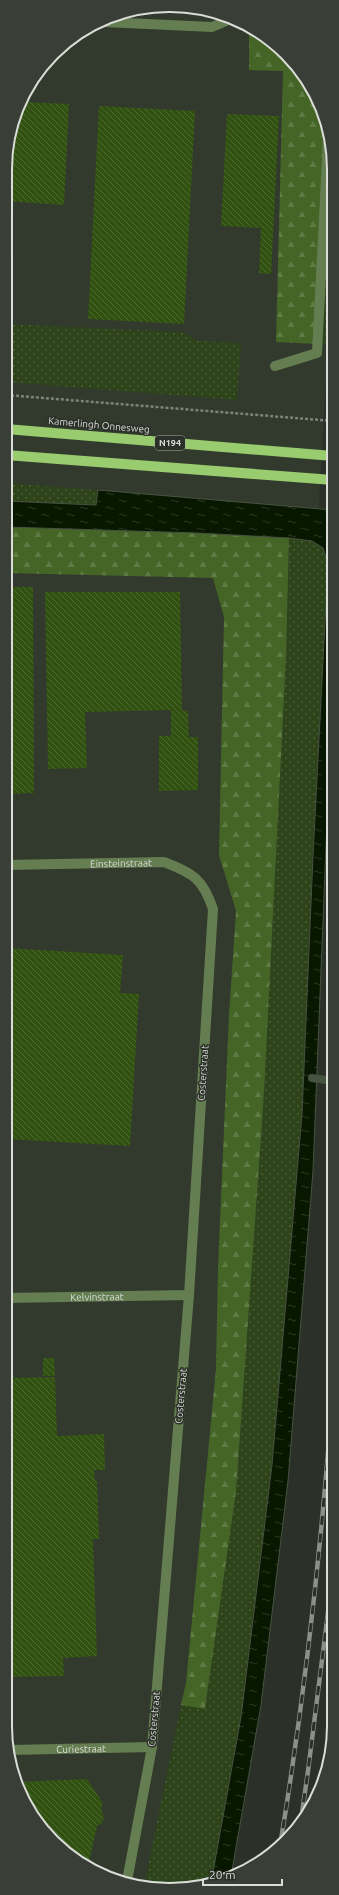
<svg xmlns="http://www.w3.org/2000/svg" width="339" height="1895" viewBox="0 0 339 1895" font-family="Ubuntu,sans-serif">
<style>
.built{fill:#323a2d}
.grass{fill:url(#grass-dots)}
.forest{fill:url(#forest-firs)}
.water{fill:url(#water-ripples);stroke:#475341}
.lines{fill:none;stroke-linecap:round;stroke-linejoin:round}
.stream{stroke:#475341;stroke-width:8}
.building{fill:url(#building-back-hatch)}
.path{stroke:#7e827c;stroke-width:2.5;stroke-dasharray:3 2;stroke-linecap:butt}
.minor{stroke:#647d51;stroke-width:10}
.major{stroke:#98cc6e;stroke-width:10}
.rail-casing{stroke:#8c9089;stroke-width:4.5}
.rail{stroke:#2b3028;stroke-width:3;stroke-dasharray:9;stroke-linecap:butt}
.labels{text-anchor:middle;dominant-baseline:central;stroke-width:3;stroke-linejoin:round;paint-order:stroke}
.shield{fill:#2b3028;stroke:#a6a9a3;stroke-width:1}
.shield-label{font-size:9px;font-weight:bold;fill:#daddd8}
.street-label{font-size:10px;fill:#daddd8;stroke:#2b3028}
.rim{fill:none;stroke:#daddd8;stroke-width:2}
</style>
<defs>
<pattern id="grass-dots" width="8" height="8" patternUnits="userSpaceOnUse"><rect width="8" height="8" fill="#2d431a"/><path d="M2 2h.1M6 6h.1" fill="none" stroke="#4b5e3b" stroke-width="1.8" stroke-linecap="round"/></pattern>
<pattern id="forest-firs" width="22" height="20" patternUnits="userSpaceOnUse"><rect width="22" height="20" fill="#446526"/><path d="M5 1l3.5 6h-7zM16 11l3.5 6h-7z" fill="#5e7b45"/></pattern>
<pattern id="water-ripples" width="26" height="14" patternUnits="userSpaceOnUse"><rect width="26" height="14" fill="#081800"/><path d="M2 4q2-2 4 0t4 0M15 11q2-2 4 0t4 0" fill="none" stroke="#2b3924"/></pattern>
<pattern id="building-back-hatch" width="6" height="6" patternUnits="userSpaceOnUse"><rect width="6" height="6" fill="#315110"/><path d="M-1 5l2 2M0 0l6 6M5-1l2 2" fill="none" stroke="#4e6a32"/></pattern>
</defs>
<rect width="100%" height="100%" fill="#2b3028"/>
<path class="built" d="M191 6 242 22 286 53 317 97 334 159V244L286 1076 269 1254 173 1888 159 1890 97 1873 53 1842 17 1788 5 1725 6 148 27 87 69 39 127 11Z"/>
<path class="grass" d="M327 134 334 159V344H317Z
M6 324 183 332 198 341 241 343 237 400 6 382Z
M6 483 98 490 96 505 6 501Z
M289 538 312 541 323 548 328 563 314 824 302 1114 272 1465 241 1717 211 1883 159 1890 144 1886 181 1705 205 1709 236 1492 264 1093 286 657Z"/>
<path class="forest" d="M252 29 286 53 317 97 327 134 317 344 276 342 283 71 249 70V31Z
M6 527 197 533 289 538 286 657 264 1093 236 1492 205 1709 181 1705 186 1683 216 1369 218 1267 229 1015 236 911 219 855 224 617 213 578 6 573Z"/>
<path class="water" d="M98 490 333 510V671L313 1171 288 1481 261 1705 231 1876 222 1881 211 1883 241 1717 272 1465 302 1114 313 856 328 563 323 548 312 541 289 538 197 533 6 527V501L96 505Z"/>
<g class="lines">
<path class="stream" d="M312 1078 333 1081"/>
</g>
<path class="building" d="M22 102 69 104 64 205 6 201V148Z
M99 106 195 111 184 324 88 319Z
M227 114 279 116 271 274 259 273 261 228 221 226Z
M6 587H33L34 793 6 794Z
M45 592H180L182 711H188L189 737H198V790L159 791V736H171V710L85 712 87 768 48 769Z
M6 948 123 955 120 993 139 994 130 1146 6 1139Z
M43 1358H54L55 1376H43Z
M55 1377 57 1436 104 1434 105 1470H94L95 1481H97L99 1539H93L97 1656 63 1658 64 1676 5 1677V1378Z
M87 1779 103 1803 101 1809 104 1817 102 1823 97 1826 88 1867 53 1842 17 1788 16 1782Z"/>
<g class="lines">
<path class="path" d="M6 395 333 421"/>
<g class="minor">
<path d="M104 22 212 27 231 19"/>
<path d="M275 366 317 353 328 139"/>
<path id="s1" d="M6 865 164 862C193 873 203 879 213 909L189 1295 152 1747 127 1881"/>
<path id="s2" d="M5 1298 189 1295"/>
<path id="s3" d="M10 1750 152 1747"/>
</g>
<path class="major" d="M6 429 333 456
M6 455 333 480"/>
<defs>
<path id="rail" d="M301 1820 308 1771 333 1573
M280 1846C305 1695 322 1542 333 1389"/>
</defs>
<use href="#rail" class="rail-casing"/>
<use href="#rail" class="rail"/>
</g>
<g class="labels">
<rect class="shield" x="155" y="436" width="30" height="14" rx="3"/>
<g class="shield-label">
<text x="170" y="443">N194</text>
</g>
<g class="street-label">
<text transform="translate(99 425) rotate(5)">Kamerlingh Onnesweg</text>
<text stroke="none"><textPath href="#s1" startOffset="115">Einsteinstraat</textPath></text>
<text transform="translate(203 1073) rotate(-86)">Costerstraat</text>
<text stroke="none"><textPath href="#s2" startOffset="92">Kelvinstraat</textPath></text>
<text transform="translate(181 1396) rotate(-85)">Costerstraat</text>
<text transform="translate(154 1719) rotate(-85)">Costerstraat</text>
<text stroke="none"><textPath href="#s3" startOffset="71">Curiestraat</textPath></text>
</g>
</g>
<path d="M0 0H339V1895H0ZM169 12H170A157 157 0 0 1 327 169V1726A157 157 0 0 1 170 1883H169A157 157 0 0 1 12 1726V169A157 157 0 0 1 169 12Z" fill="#393e36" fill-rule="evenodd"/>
<path class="rim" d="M169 12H170A157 157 0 0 1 327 169V1726A157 157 0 0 1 170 1883H169A157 157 0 0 1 12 1726V169A157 157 0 0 1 169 12Z"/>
<path d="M203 1879v6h79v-6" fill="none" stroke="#daddd8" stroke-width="2"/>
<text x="209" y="1879" font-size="12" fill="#daddd8" stroke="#2b3028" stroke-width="3" paint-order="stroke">20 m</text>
</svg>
